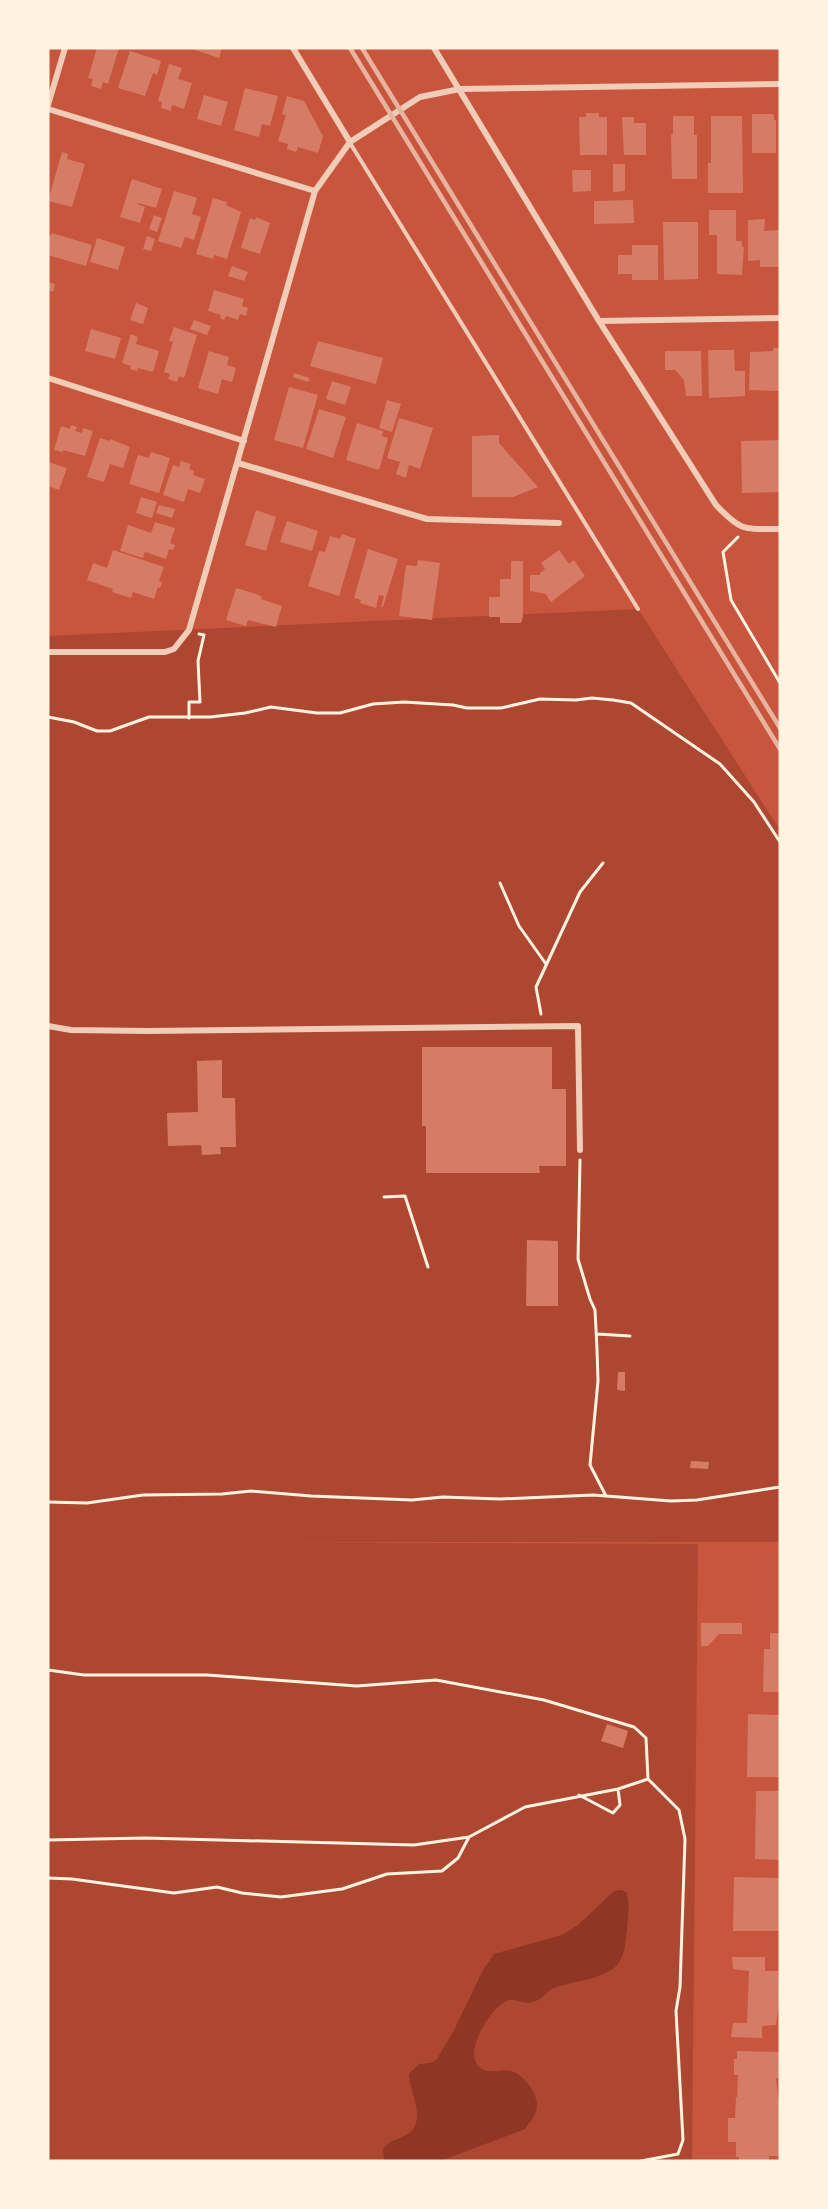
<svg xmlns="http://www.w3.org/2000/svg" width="828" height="2209" viewBox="0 0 828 2209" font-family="Rubik,sans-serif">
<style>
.green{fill:#ae4732}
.water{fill:#8f3625}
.building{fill:#d67c66}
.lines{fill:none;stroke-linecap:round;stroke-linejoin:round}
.path{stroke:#fff3e0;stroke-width:3}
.service{stroke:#f1ccb7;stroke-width:4}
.minor{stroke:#f1ccb7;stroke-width:6}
.rail{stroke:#e9b49f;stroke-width:4.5}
</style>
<rect width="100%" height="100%" fill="#c8553d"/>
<path class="green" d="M638 609 780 830V1542H247L698 1544 692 2161H48V636Z"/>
<path class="water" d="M622 1890 627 1893C630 1907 628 1916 627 1929 625 1940 626 1951 620 1961 610 1979 573 1981 554 1988 547 1991 542 1999 536 2001 516 2008 515 1989 495 2010 484 2021 461 2059 484 2070 491 2073 503 2069 511 2071 523 2074 537 2092 537 2105 537 2115 530 2122 525 2129L440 2161H384L383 2149C388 2141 397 2140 406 2135 429 2122 409 2092 409 2074L419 2064 431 2063 437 2059 454 2030 483 1970 494 1954 562 1935 578 1925 614 1891Z"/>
<path class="building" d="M97 48H119L108 84 103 82 101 89 91 86 93 79 88 78Z
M190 48H222L219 58Z
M130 51 161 61 157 75 153 73 145 96 118 88Z
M169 64 182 68 178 79 192 83 184 109 172 105 171 111 161 108 162 102 158 101Z
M245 88 278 96 270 126 262 124 259 137 234 130Z
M204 95 228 102 221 126 197 119Z
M287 96 304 101 323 136 318 153 298 147 296 152 287 149 288 144 278 141 286 115 282 114Z
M586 113H599V117H607V155H580L579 117H586Z
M752 114H774V120H776V153H752Z
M673 116H694V135H697V179H672L671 135 673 134Z
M711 116H742L743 193H708V163H711Z
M622 117H634V123H646V155H624Z
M62 152 68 154 67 159 85 164 72 207 48 201Z
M613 164H625V191L613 192Z
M572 170H591V191L573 192Z
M132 179 162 189 156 208 138 203 137 204 145 207 140 223 120 217Z
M174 191 197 198 192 214 201 217 194 240 185 237 181 248 158 241Z
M213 198 227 202 226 205 241 212 227 259 214 255 213 259 196 254Z
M633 200 634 223 594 224V201Z
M709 210H736V241H742V247H744L742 275 717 274V235H709Z
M154 215 162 218 157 232 149 229Z
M256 217 270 223 260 254 241 248 250 218 255 220Z
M765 219 764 231 780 230V267H760V260L748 261V220Z
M663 222H698V279L664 280Z
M52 233 92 245 86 266 48 255V238Z
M147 236 155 239 151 251 143 249Z
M97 238 125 247 118 270 90 262Z
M632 245H658V280H632V274H618V255H632Z
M232 266 248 272 244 281 228 276Z
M48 282 55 284 53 292 48 290Z
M214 290 244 299 242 306 248 308 246 316 240 314 238 320 226 316 224 320 220 318 221 315 208 311Z
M136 303 148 308 143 324 130 320Z
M194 320 211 326 207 335 190 329Z
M174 327 197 335 184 378 179 376 177 382 168 379 170 374 164 372 173 342 169 341Z
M91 329 121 338 115 359 85 351Z
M131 334 138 337 136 344 159 351 153 372 138 368 137 371 130 369 131 366 122 363Z
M318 341 383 358 376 384 310 366Z
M773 348H780V391L749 390 750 352 773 351Z
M708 350H734L735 371H745V396L709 398Z
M209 351 229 357 227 365 236 368 232 382 222 379 218 394 198 388Z
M665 351H701L702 396H686L684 380 675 370H665Z
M294 373 310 378 308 382 293 377Z
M332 381 351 387 345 405 326 399Z
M289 387 318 395 303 448 274 440Z
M387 400 401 404 392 432 379 428Z
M319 409 346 417 333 458 306 449Z
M399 418 433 428 420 469 409 465 406 478 396 474 400 462 387 458Z
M357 423 383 431 382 436 388 438 379 470 346 460Z
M71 425 77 427 75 431 82 433 83 428 93 431 85 456 63 450V452L54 450 61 426 70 429Z
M499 435V443L538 487 513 497H472V436Z
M100 438 110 441V439L130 447 123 468 110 464 104 482 87 477Z
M780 440V492L742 493 741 441Z
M151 452 170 458 159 493 129 484 138 455 149 458Z
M181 461 191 464 189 469 194 471 193 475 205 479 200 493 188 489 184 502 163 495 173 465 179 467Z
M48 462 67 468 59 490 48 486Z
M141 497 157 502 152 518 136 513Z
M159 505 175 509 172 518 156 513Z
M256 510 276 517 266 551 245 545Z
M287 521 318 531 312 551 280 542Z
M155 522 175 528 170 543 175 545 173 550 169 549 166 559 145 552 143 558 120 551 128 525 151 533Z
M342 534 356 539 339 596 308 586 319 551 325 552 330 536 340 539Z
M368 549 398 559 383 607H381L384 596 379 595 376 608 360 603 361 600 354 598Z
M113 550 164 567 159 581 162 582 160 588 158 587 154 599 133 592 131 598 112 592 113 589 87 580 93 563 107 568Z
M559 550 569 564 574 560 585 576 551 602 546 594 530 591V575H540V573L545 569 541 563Z
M418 560 440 563 432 620 399 616 406 565 417 566Z
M511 561H523V617L521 623H500V617H489V597H500V579H511Z
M236 588 256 594 262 597 261 599 282 606 276 627 248 620 246 626 226 620Z
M422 1047H552V1089H566V1166H539L540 1173H426V1126H422Z
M222 1060V1098H235L236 1147H220L221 1154 202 1155 201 1145 168 1146 167 1113 198 1112 197 1061Z
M527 1240 558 1241V1306H526Z
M618 1372H625V1391L617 1390Z
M691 1461 709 1462 708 1469 690 1468Z
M701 1623H742V1634H719L708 1646H701Z
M770 1633H780V1692H763L764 1649H770Z
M748 1714 780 1715V1777H747Z
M607 1724 628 1731 623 1748 601 1741Z
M756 1791H780V1860L755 1859Z
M734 1877 780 1878V1931H733Z
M732 1957H765V1971H778L780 2009H778L776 2025 762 2026V2038L731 2037 733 2023H747L749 1971 733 1969Z
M737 2051 780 2052V2078H776L778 2098H780V2156H769V2161H739V2157H736V2142H728V2118H735L736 2097H737L738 2075H734V2059H737Z"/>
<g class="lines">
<path class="path" d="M738 537 723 552 731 600 780 683
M48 717 74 722 97 731H110L149 717H210L245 713 271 707 317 713H340L373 704 404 702 453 705 467 708H501L540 699 576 700 592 698 613 700 631 703 720 764 754 802 780 842
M189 718V702H200L198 661 204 635 199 634
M500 883 519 926 546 964
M541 1014 536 987 580 892 603 863
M580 1160 578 1259 590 1299 595 1310 597 1349 598 1381 590 1465 606 1496
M384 1197 405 1196 428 1267
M597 1334 630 1336
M48 1502 87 1503 143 1495 222 1494 251 1491 311 1496 412 1500 443 1497 500 1499 593 1495 671 1501 697 1500 780 1487
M48 1670 84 1675H207L357 1686 436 1680 544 1700 634 1727 646 1738 648 1779 679 1810 685 1839 680 1987 676 2011 683 2140 678 2154 641 2161
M579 1795 613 1813 620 1805 618 1789
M48 1840 145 1838 414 1845 469 1837 525 1807 618 1789 648 1779
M48 1878 72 1879 174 1893 217 1887 242 1893 281 1897 342 1889 387 1874 442 1871 458 1858 469 1837"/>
<path class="service" d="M350 143 638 609"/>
<path class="minor" d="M293 48 350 142
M434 48 599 321 716 505C742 532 743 529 780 529
M48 105 65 48
M48 109 315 191
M599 321 780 318
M48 378 244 441
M238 463 427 519 559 523
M48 652H165L174 649 189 630 315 191 350 142 420 97 460 89 780 84
M48 1026 71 1030 147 1031 578 1026 580 1150"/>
<path class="rail" d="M350 48 780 749
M362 48 780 728"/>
</g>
<rect width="828" height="2209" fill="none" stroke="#fff3e0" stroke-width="99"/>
</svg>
